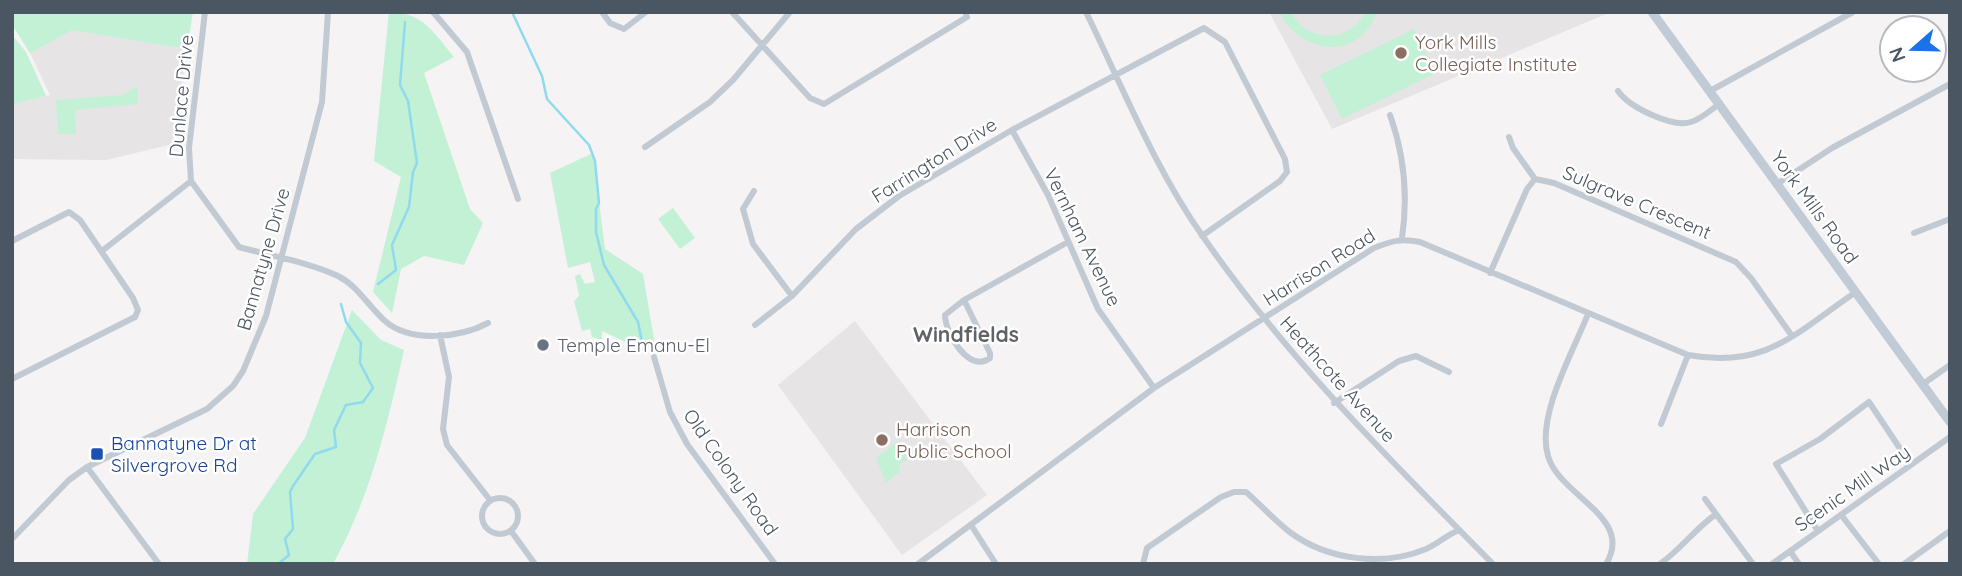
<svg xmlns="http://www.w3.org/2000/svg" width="1962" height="576" viewBox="0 0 1962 576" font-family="Quicksand,sans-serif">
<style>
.education{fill:#e6e4e5}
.green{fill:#c3f1d5}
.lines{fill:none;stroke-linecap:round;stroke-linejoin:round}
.stream{stroke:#90daee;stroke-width:2.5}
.street{stroke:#c1cad2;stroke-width:6}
.secondary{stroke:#c1cbd6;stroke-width:9}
.education-dot{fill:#8d6e63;stroke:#fff;stroke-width:2.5}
.worship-dot{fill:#6b7280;stroke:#fff;stroke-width:2.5}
.transit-dot{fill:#1a4fb4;stroke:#fff;stroke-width:2.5}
.labels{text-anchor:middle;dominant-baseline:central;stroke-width:5;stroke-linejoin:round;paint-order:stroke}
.education-label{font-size:19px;fill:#785e54;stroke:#fff;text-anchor:start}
.street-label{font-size:19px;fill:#4a5661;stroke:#fff}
.worship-label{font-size:19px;fill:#5b616d;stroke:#fff;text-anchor:start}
.transit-label{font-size:19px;fill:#164399;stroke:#fff;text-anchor:start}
.neighbourhood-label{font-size:21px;font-weight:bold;fill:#5f6368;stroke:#fff}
</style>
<rect width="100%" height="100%" fill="#f5f3f3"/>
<path class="education" d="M1269 12H1611L1332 129Z
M72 29 187 49 173 144 106 160 12 159V104L50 95 30 53Z
M855 321 987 495 902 555 778 385Z"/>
<path class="green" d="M12 12H193L187 49 72 30 30 53 12 25Z
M389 12C423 12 434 33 454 57L424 73 470 209 483 223 464 265 424 256 401 269 392 313 373 292 401 177 374 161Z
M1279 12H1291C1308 44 1350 43 1366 12H1377C1359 62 1301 55 1279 12Z
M1414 29 1436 73 1342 119 1320 75Z
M12 35 26 52 46 96 12 104Z
M137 86 138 104 75 110 76 134H58L56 100 123 95Z
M593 153 605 249 643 274 655 345 643 350 602 331V340L592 337 590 329 582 331 574 301 579 296 575 276 580 274 585 284 595 282 590 262 568 268 550 173Z
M673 208 695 238 680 249 658 219Z
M352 310 381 340 404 350C387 426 371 495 333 564H247L253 514 305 438Z
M900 440 907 460 900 463 899 472 886 483 876 458Z"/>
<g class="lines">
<path class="stream" d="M512 12 542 76 547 99 589 145 595 161 599 203 596 209V232L604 265 638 322 642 342
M378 284 396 270 392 245 409 207 413 172 417 163 408 101 400 85 405 22
M278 564 289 555 285 539 293 529 290 492 293 486 315 454 336 447 334 430 346 405 363 402 373 388 360 363 361 343 346 322 341 304"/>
<path class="street" d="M205 12 189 148 191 181 239 247C271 256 308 262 338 276 358 286 369 307 385 321 410 343 460 338 488 323
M433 12 467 52 518 199
M602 12 610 23 624 29 646 12
M732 12 810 98 824 104 967 17 965 12
M1086 12C1122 86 1156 171 1204 238 1288 359 1390 460 1493 564
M1618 91C1629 107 1672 128 1691 122 1701 119 1711 110 1719 104
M1710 91 1853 12
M1390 115C1404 154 1408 197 1402 238
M1012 130 1048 195 1098 309 1154 388
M1509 137 1513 148 1535 179
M645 147 710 102 733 80 790 12
M1777 184 1832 148 1950 84
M754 191 743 209 753 244 792 296
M1914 233 1950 219
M12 241 69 212 80 220 133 298 138 310 135 317 12 379
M102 251 191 181
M1490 273 1527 189 1535 179 1554 183 1736 262 1751 278 1792 336
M964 300 990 353V358C969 374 945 333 945 315L964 300 1068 242
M1588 314C1573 352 1536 416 1548 456 1559 496 1635 517 1606 564
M755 325 792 296 856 229 899 196 1012 130 1204 28 1225 42 1285 159 1287 172 1280 181 1202 236
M440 335 449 377 443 429 447 445 490 500
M654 357 670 412 687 444 775 564
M1923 384 1950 365
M1334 403 1399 361 1416 356 1449 372
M1661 424 1688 355
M87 467 159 564
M482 516a18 18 0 1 1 36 0a18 18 0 1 1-36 0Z
M1705 499 1753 564
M1842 516 1879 564
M971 525 996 564
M511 531 535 564
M1818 531 1776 464 1820 439 1869 402 1911 465
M12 539 69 480 87 467 207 409 233 386 243 371 266 316 322 102 328 12
M1790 551 1799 564
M918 564 1154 388 1374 248C1392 241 1401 238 1420 242L1688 355C1767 369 1795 333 1856 292
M1143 564 1147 548 1221 497 1234 492H1246C1261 505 1275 521 1291 533 1328 560 1383 567 1426 549 1437 544 1447 535 1459 530
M1660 564C1681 549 1695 529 1716 514
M1772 564 1950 437
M1904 564 1950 531"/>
<path class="secondary" d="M1652 12 1950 422"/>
</g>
<g class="education-dot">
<circle cx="1401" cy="53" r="7"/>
<circle cx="882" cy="440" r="7"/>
</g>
<circle class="worship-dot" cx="543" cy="345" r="7"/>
<rect class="transit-dot" x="90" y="447" width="14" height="14" rx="3.5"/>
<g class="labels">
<g class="education-label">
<text x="1415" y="42">York Mills<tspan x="1415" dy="22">Collegiate Institute</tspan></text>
<text x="896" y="429">Harrison<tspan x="896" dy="22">Public School</tspan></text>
</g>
<g class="street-label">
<text transform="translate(181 96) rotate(-85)">Dunlace Drive</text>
<text transform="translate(934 160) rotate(-32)">Farrington Drive</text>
<text transform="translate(1637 202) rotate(23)">Sulgrave Crescent</text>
<text transform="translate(1815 207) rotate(54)">York Mills Road</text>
<text transform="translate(1083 237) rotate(64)">Vernham Avenue</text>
<text transform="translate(263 259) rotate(-74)">Bannatyne Drive</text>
<text transform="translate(1319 267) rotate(-32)">Harrison Road</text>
<text transform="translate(1338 379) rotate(48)">Heathcote Avenue</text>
<text transform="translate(731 472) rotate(55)">Old Colony Road</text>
<text transform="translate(1852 488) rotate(-35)">Scenic Mill Way</text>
</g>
<g class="worship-label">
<text x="557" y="345">Temple Emanu-El</text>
</g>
<g class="transit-label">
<text x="111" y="443">Bannatyne Dr at<tspan x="111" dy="22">Silvergrove Rd</tspan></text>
</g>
<g class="neighbourhood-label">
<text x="966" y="334">Windfields</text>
</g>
</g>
<rect width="1962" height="576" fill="none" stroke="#4a5661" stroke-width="28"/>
<g transform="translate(1913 49) rotate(250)"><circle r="33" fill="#ffffff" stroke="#b7bbc0" stroke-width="2"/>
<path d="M0-5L12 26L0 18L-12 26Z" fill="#1a73e8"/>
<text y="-10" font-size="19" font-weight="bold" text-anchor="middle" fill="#4a5661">N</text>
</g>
</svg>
